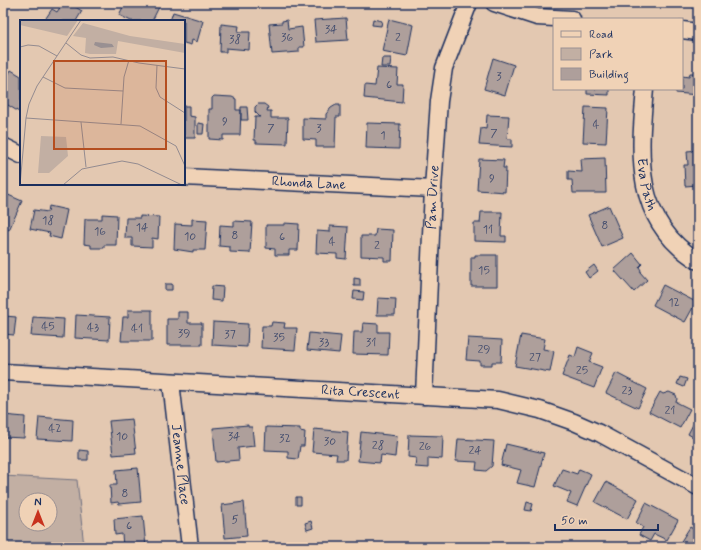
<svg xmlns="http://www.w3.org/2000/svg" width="701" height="550" viewBox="0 0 701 550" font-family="Mynerve,sans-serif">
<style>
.green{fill:#c2afa3;stroke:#6e6f80;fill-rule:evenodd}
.building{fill:#ae9f9b;stroke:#1b2f5e}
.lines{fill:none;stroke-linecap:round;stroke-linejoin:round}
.street-casing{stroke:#1b2f5e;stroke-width:19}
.street{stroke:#f0d2b6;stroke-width:16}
.labels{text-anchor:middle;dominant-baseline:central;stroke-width:3;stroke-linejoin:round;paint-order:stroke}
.number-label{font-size:12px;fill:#404b6d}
.street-label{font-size:14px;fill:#1b2f5e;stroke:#f0d2b6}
.inset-road{fill:none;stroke:#938b90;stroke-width:1}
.view{fill:#b54e20;fill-opacity:0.15;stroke:#b54e20;stroke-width:2}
.inset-edge{fill:none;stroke:#1b2f5e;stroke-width:2}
</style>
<rect width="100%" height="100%" fill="#e3c8b1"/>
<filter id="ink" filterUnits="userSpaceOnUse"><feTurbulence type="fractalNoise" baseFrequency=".025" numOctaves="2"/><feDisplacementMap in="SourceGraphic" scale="8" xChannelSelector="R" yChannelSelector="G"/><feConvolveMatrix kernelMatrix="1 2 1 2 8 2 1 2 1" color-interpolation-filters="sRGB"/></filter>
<g filter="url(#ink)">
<path class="green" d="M3 476 77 480 84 547H3ZM26 500H50V524H26Z"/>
<path class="building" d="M63 3H69L82 11 76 21H44L52 9 57 12Z
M125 3H155L160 5 152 21H131L119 15Z
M173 12 203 21 197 42 192 40 191 45 184 43V21H170Z
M346 18 348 40 316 42 314 20Z
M373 19 382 21 381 26 372 25Z
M389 19 413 25 407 56 382 51Z
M287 20 288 29 302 27 304 47H299V52L272 54 269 24 282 23V21Z
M221 24 239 26 238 32H250L249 50 226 48V52H220Z
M382 58H391L390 67H381Z
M493 58 514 65 505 95 484 89Z
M377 68 398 69 397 84H403L402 102 364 98 365 85 375 86Z
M11 70 21 76V109L19 112 3 102V93L8 85 4 82Z
M690 73H698V95L676 93V89H682V76L689 77Z
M587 89H609V95L587 94Z
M214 96 232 97 236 99V110H241L240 135H223V140L209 139V109H212V98Z
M258 104H264L268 107 267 111H271V118H288L287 144 256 143V140H254L255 117H260L255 112V107Z
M336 105H340V117H336L335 147H316V140L303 139V118L326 119V114L331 108Z
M184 106H189V116L195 117V138H184Z
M241 107H247L248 120H241Z
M585 107 608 108 606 143 583 142Z
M487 115 509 116 507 139H512V147L479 145 481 128 486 129Z
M198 123 204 124 203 134H198Z
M367 123 400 124 399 149 366 148Z
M698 150V185L685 186 684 165H688L687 151Z
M605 158 606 193H573L572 180H568V171L582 172 581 159Z
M479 159 504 160 503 168H506L505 192 477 190Z
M6 194 22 201 9 230 3 227V199Z
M49 206 67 210 61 239 49 236 50 233 30 229 34 210 48 212Z
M609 206 623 238 602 247 588 215Z
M481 212H502L501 236H506V242L474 241V223H480Z
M102 214 117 215 116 245H104V248H91V245L84 244 85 219H102Z
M140 216 159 217 158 239 152 238V247L132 246V238H125L126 218H140Z
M192 219 207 220 205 250H193V252L174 249 175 224 192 225Z
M234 221 252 222 250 253 230 252V247L219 246 220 225 234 226Z
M284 223 299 224 298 250H289V255H275V249L266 248V225H284Z
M330 226 348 227 346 259 337 258V254L316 253 317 231 330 232Z
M376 229 393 230 392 261H384V257L361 256V236H375Z
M633 253 642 264 639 267 641 270 640 272 647 280 634 292 614 270Z
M475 255H497V286H471V257H475Z
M594 265 598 271 589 278 585 272Z
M354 278 360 279V286H354Z
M165 284H172V290H165Z
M663 285 696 302 685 322 653 305Z
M212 286 223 287 222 301 211 300Z
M354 291 364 292 363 300 353 299Z
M378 298 396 299 395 315H377Z
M3 310H5V316L16 317 14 335 3 334Z
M128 310H152V341H121L123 317H128Z
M178 312H188V323H202V345H167V319H178Z
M76 315 110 317 109 340 75 338Z
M33 317 64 319 63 338 31 336Z
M213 322 248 324 247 347 212 345Z
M272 322 285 323 284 328H297L295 350 261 348 262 326H271Z
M363 323 378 324V332H389L388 355 353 354 354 332H362Z
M309 333 341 336 339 353 307 350Z
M521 335 545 339 543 349 554 351 550 372 515 366Z
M468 338 502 340 501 362H492V365H480V361L466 360Z
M578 347 593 353 589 362 602 367 594 388 562 376 570 355 575 357Z
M616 373 647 389 638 408 606 393Z
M680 377 687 379 684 387 677 384Z
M660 392 663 394 669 392 676 395 677 399 676 402 690 409 680 428 649 412Z
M3 415 25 417 24 438 3 437Z
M698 415V440L688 434Z
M39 417 73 420 72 441 37 439Z
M132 419 136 453 113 455 109 421Z
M248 425V427H252L254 446 238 448 239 460 216 462 213 428Z
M266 427 300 428V431L305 432 304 446H300L298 459 288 458V451L265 450Z
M314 429 348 432 346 460H336L337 454 312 452Z
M361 432 397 436 395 457 381 455 380 463 358 461Z
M409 435 443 436 442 459 428 458V468L415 467 416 458 408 457Z
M458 439 494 441 492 466 486 471 476 470 477 462 456 461Z
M506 444 544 453 535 487 517 483 521 470 501 465Z
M79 450 88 451V460H79Z
M138 468 141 502 119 504 118 502 111 503 110 485H117L116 470Z
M562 469 577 474 579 469 591 474 577 506 567 502 571 493 554 486Z
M606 482 638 499 627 519 595 502Z
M296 497H301V505H296Z
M244 502 247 536 225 538 222 505Z
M527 502 533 504 531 511 525 510Z
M646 503 678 520 667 540 654 534 650 541 639 535 643 527 636 523Z
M143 516 146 547H123L122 534 115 535 114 519Z
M311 521 313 528 307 530 305 523Z
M690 527 698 532V547H680L678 546Z"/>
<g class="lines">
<defs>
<g id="street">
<path d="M494 3 537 17 572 19"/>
<path d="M682 30 698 32"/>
<path id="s1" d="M645 89C639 155 633 221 698 261"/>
<path d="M3 146 21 155"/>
<path id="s2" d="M184 177 433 189"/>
<path id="s3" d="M3 372 498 400 540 410 574 422 599 433 698 487"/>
<path id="s4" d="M171 382 190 547"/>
<path id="s5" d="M424 396 433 189 439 101 444 68 469 3"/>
</g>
</defs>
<use href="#street" class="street-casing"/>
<use href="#street" class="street"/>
</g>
</g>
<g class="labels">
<g class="number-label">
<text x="331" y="30">34</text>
<text x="287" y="38">36</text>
<text x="398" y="38">2</text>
<text x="235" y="40">38</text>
<text x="499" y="77">3</text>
<text x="389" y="85">6</text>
<text x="225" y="122">9</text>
<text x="596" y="125">4</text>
<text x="271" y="129">7</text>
<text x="319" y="129">3</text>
<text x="494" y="134">7</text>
<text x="383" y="136">1</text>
<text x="492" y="179">9</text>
<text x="48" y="221">18</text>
<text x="605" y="226">8</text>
<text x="142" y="228">14</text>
<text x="488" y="230">11</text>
<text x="100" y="232">16</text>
<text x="235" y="236">8</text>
<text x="190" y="237">10</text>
<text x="282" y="237">6</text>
<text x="332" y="242">4</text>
<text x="377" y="246">2</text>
<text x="484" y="271">15</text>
<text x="674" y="303">12</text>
<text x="48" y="327">45</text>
<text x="93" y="328">43</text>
<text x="137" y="329">41</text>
<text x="184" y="334">39</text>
<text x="230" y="335">37</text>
<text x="279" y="338">35</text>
<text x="324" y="343">33</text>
<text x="371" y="343">31</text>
<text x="484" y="350">29</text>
<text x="535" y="358">27</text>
<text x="582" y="371">25</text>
<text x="627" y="391">23</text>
<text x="670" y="411">21</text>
<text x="55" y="429">42</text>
<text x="122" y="437">10</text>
<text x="234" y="437">34</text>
<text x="285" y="439">32</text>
<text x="330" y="442">30</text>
<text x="378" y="446">28</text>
<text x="425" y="447">26</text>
<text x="475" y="451">24</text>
<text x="125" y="494">8</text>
<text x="235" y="520">5</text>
<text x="129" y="526">6</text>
</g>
<g class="street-label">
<text stroke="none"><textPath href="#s2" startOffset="125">Rhonda Lane</textPath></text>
<text stroke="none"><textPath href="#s1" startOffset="96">Eva Path</textPath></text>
<text stroke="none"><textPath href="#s5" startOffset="199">Pam Drive</textPath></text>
<text stroke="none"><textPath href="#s3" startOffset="358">Rita Crescent</textPath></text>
<text stroke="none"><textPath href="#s4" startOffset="83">Jeanne Place</textPath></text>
</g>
</g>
<g transform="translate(20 20)">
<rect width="165" height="165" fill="#e3c8b1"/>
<path d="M0 0H58L47 16 0 5ZM63 3 110 16 165 24V33L98 21 96 34H70L65 33 66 18 53 16ZM21 116 46 117 48 136 29 153H18Z" fill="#c2afa3"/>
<path d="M75 22 92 24 94 27 81 28 74 25Z" fill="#999092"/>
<path class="inset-road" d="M118 0H154M46 23 61 35 70 38 93 37 119 43 165 49M0 27 8 25 19 26 37 36M137 45 136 68 140 77 165 93M23 57 45 68 103 71M6 98 120 106 156 126 165 146M61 102 66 147M101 104 104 57 109 40M0 165 6 98 9 84 17 66 61 0M43 165 62 149 102 141 118 144 162 165"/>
<path class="view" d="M34 41H146V129H34Z"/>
<rect width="165" height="165" class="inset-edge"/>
</g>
<rect width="701" height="550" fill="none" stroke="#f0d2b6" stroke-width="16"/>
<rect x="8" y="8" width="685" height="534" fill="none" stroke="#1b2f5e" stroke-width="1.5" filter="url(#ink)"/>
<rect x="553" y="18" width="130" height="72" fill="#f0d2b6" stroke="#9b9193"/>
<rect x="561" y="31" width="20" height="6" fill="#f0d2b6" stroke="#9b9193"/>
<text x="589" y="38" font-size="12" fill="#1b2f5e">Road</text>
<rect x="561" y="48" width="20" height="12" fill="#c2afa3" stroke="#9b9193"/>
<text x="589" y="58" font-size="12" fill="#1b2f5e">Park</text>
<rect x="561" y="68" width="20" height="12" fill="#ae9f9b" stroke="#9b9193"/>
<text x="589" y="78" font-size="12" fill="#1b2f5e">Building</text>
<g transform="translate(38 512)"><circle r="19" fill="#f0d2b6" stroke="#9b9193"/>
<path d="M0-3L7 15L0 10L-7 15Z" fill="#c8321e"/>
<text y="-6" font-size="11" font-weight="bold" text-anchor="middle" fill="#1b2f5e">N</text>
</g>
<path d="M555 524v6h103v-6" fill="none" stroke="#1b2f5e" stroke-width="2"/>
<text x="561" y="524" font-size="12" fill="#1b2f5e" stroke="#f0d2b6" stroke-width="3" paint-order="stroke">50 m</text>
</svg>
